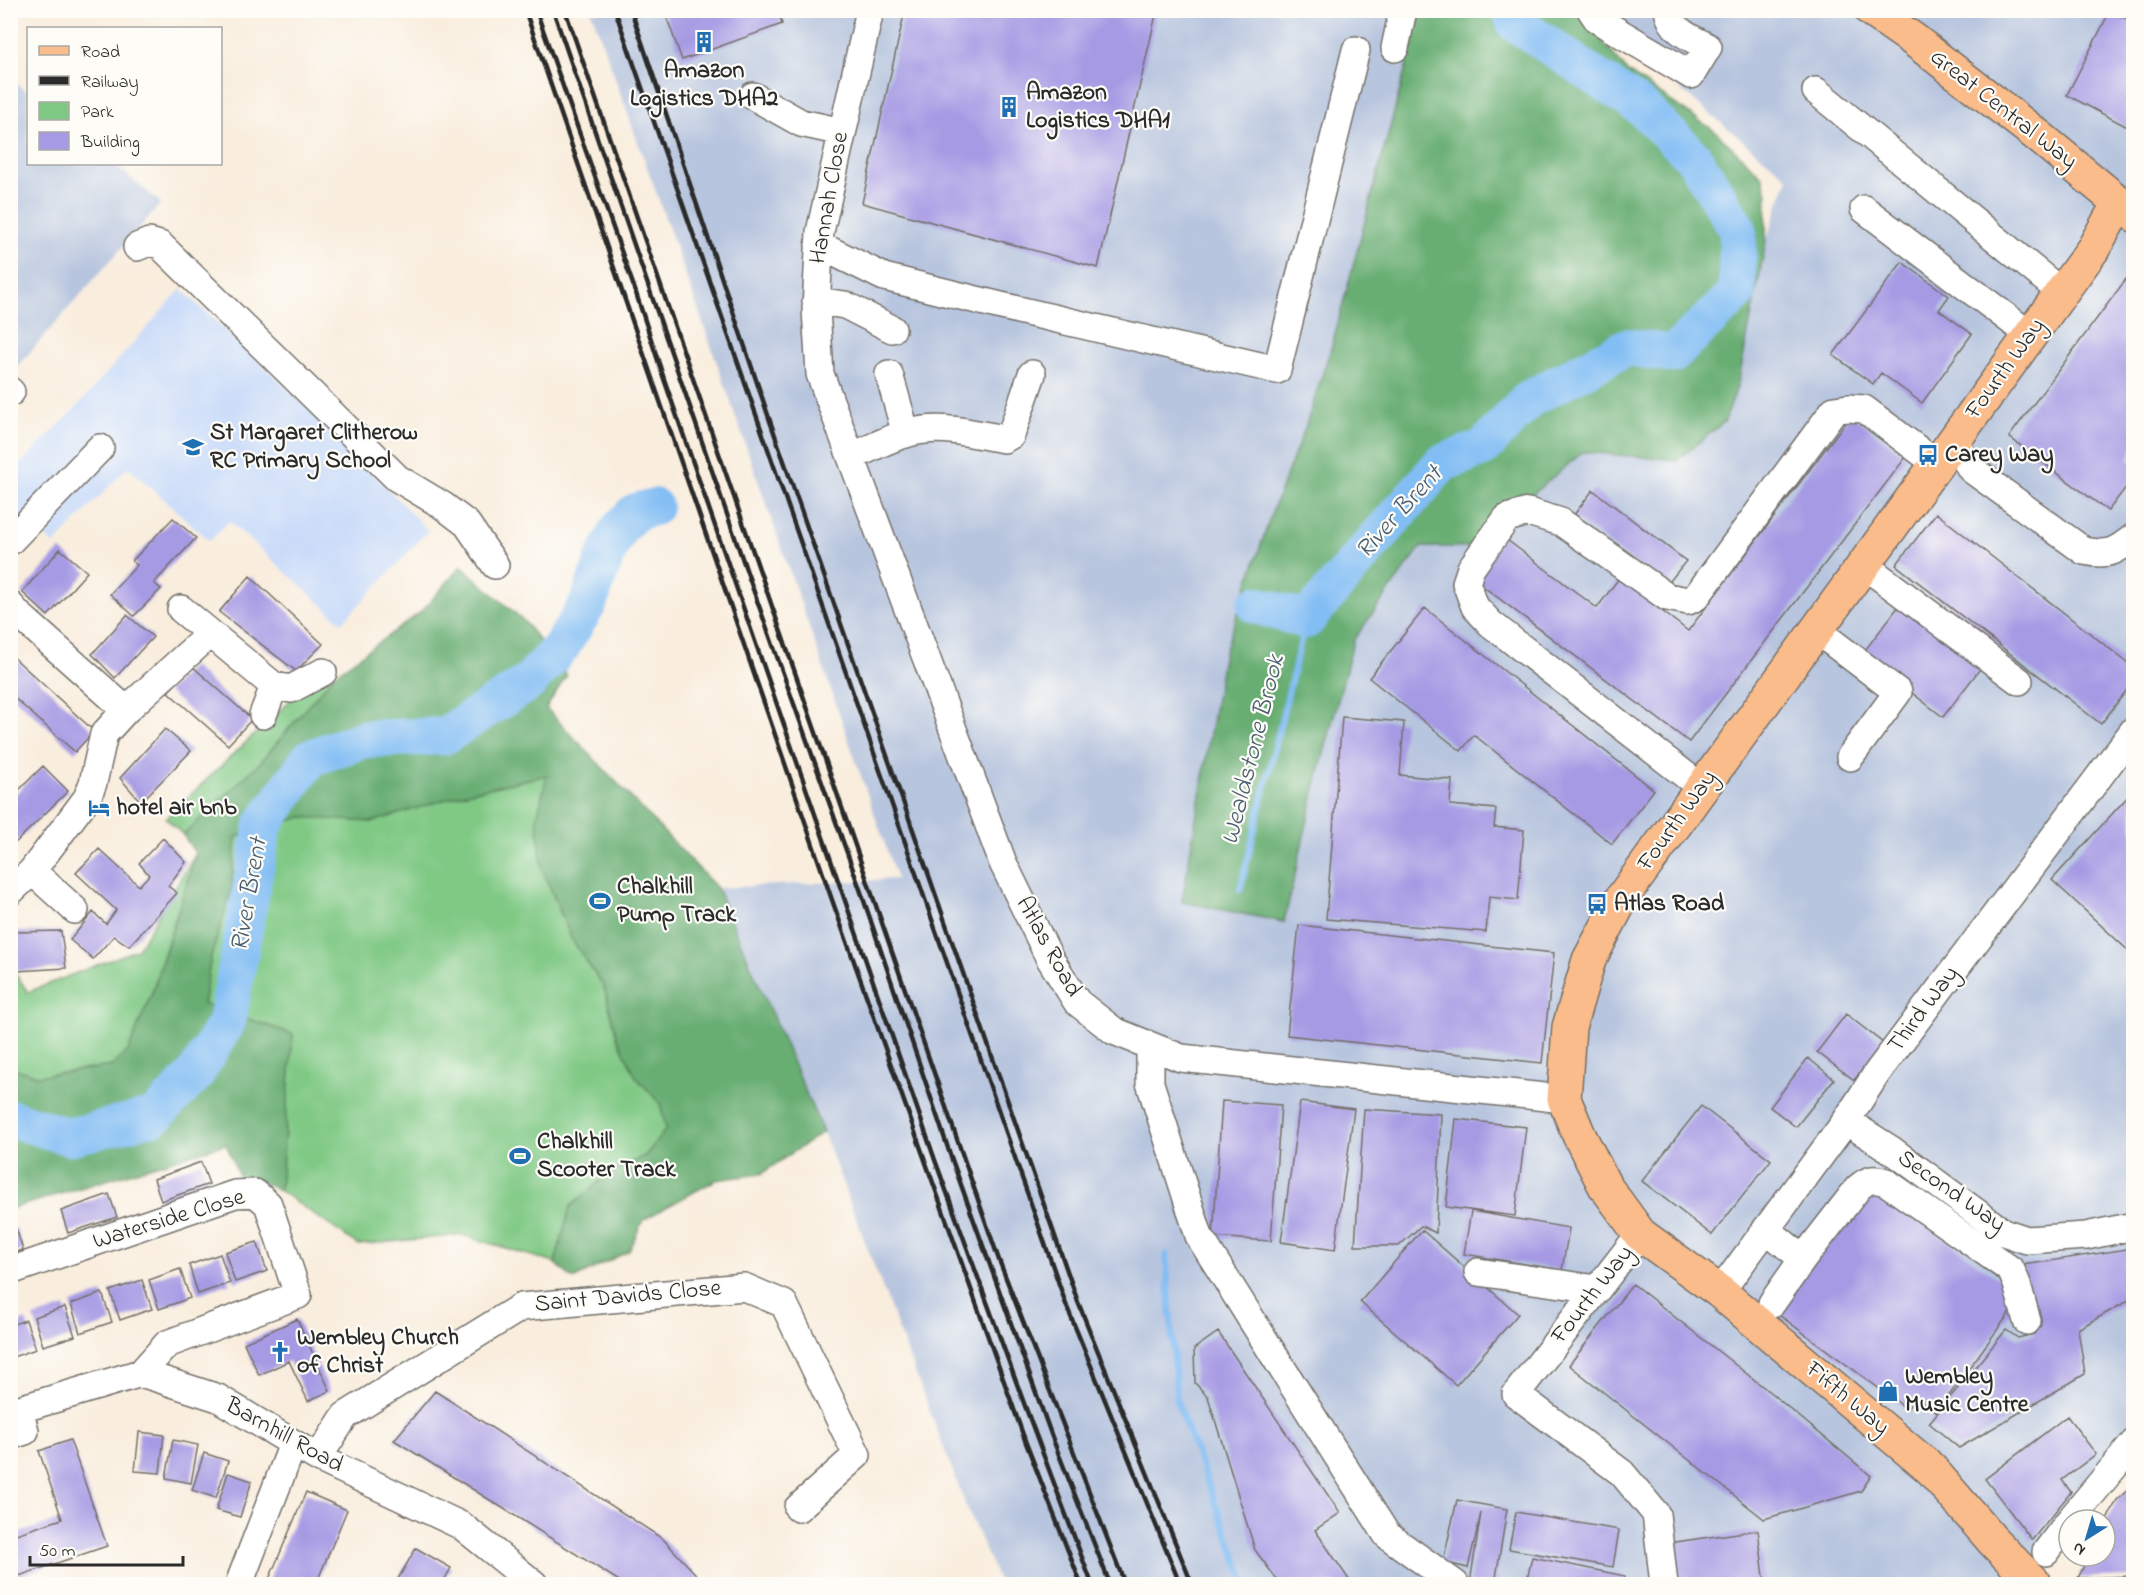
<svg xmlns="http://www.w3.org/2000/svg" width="2144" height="1595" viewBox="0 0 2144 1595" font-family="'Indie Flower',sans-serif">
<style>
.built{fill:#cadcf9}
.industrial{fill:#b7c5de}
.green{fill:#80c985;stroke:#567a58;stroke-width:1.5}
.forest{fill:#68ad72;stroke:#4a6c4e;stroke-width:1.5}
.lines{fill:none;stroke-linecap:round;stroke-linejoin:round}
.stream{stroke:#82bdf4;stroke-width:6}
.river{stroke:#82bdf4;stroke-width:38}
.building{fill:#a69ae4}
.minor-casing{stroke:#736f69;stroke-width:30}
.major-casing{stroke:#736f69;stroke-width:36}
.minor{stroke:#fff;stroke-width:27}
.major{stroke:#fabc8b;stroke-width:33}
.rail{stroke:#2b2b2b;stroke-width:4.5}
.labels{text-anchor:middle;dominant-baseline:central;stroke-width:4.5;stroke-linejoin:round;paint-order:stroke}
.poi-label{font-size:24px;font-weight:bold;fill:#2b2b2b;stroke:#fdfcf7;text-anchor:start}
.street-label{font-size:24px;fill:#2b2b2b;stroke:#fdfcf7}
.water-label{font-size:26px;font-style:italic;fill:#495e71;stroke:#fdfcf7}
</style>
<rect width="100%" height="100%" fill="#fdfcf7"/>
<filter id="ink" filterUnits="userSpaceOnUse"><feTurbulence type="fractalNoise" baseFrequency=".0167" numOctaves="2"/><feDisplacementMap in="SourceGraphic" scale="12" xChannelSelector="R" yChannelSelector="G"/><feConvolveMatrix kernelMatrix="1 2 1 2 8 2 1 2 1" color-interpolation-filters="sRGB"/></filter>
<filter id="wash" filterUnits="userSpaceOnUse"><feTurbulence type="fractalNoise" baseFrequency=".008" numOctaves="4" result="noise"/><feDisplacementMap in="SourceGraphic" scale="24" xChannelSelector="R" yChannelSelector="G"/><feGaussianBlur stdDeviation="1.35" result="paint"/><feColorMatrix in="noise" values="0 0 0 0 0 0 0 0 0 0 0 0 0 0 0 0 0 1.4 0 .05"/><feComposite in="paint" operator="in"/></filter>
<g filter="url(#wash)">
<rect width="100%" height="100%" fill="#f9eddd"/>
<path class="built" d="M181 289 329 427 428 531 342 623 229 521 210 541 128 467 54 544 38 531 11 535 10 474 73 411Z"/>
<path class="industrial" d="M591 11H1421L1332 345 1305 428 1273 509 1223 657 1285 922 1317 780 1354 639 1421 547H1469L1583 452 1677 460 1766 241 1788 178 1629 47 1606 11H2133V1432L2010 1582 2013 1584H1000L968 1511 823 1132 717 888 897 879 710 343Z
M10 78 28 93V164H114L161 203 11 374Z"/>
<path class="green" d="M335 674 259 764 183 835 166 818 313 679Z
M548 775V883L572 940 604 987 617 1037 636 1077 660 1103 666 1129 646 1155 606 1176 570 1207 555 1263 462 1235 358 1245 280 1191 293 1034 203 1004 211 957 231 892 236 837 302 817 372 822 466 793Z
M196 853 152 992 128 1051 112 1066 39 1076 11 1068 10 966 28 992 138 949Z"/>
<path class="forest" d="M1421 11H1581L1585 20 1628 72 1715 131 1762 176 1767 193 1766 241 1738 384 1725 421 1677 460 1583 452 1469 547H1421L1354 639 1317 780 1284 922 1182 902 1223 657 1273 509 1305 428 1332 345Z
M461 566 523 620 567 675 546 708 717 888 823 1132 761 1174 716 1180 643 1220 629 1251 573 1279 555 1263 570 1207 606 1176 646 1155 666 1129 660 1103 636 1077 617 1037 604 987 572 940 542 868 537 818 547 775 466 793 372 822 302 817 236 837 231 892 211 957 203 1004 293 1034 280 1191 259 1181H241L226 1144 11 1209V1068L39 1076 112 1066 128 1051 154 988 196 854 183 835 259 764 335 674 422 611Z"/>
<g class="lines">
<path class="stream" d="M1240 890 1306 620
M1166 1254 1177 1402 1246 1584"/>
<path class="river" d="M1256 605 1306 620 1442 463 1483 448 1529 399 1627 347 1673 354 1737 293 1738 230 1694 158 1641 107 1515 23 1511 10
M10 1118 69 1137 155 1116 195 1075 227 1021 263 825 310 758 364 739 444 736 529 682 561 647 588 604 605 557 619 529 635 512 654 507"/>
</g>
<g id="blocks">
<path class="building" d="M664 10H778L782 24 682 60Z
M905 10H1157L1098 268 862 203Z
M2110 11 2133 22V130L2067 95Z
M1902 262 1949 296 1939 310 1972 334 1922 403 1881 373 1873 384 1833 355Z
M2126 279 2133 285V450L2127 459 2133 464V478L2108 511 2009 437Z
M1851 415 1906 457 1689 742 1472 578 1503 537 1597 608 1619 578 1688 631Z
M1593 490 1686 561 1666 586 1573 516Z
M1936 513 2133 667V682L2101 724 1896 565Z
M173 518 196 538 154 583 161 589 134 616 110 594 137 565 132 561Z
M60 549 87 572 48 616 22 592Z
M250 576 323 644 296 671 219 612Z
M1902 602 1983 665 1943 717 1862 654Z
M1425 608 1654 790 1612 844 1474 735 1461 751 1369 678Z
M127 615 153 637 115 678 92 654Z
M10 654 94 731 75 752 10 694Z
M192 666 252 719 228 745 168 692Z
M1342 717 1404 722 1400 775 1452 780 1450 805 1496 809 1494 827 1524 830 1518 900 1489 897 1486 932 1326 919Z
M165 729 191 751 141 802 120 778Z
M43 766 68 791 10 848V799Z
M2133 791V955L2052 880Z
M163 838 186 862 168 886 177 893 129 946 114 936 93 959 70 940 93 912 106 924 116 910 76 873 99 849 139 886 149 875 139 863Z
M1299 925 1554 953 1542 1063 1287 1035Z
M61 931 66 968 17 971 15 932Z
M1846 1014 1883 1043 1854 1080 1817 1052Z
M1808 1058 1834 1079 1796 1127 1770 1107Z
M1222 1101 1281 1105 1271 1241 1213 1237Z
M1300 1102 1354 1109 1335 1250 1281 1242Z
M1701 1106 1771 1160 1712 1235 1642 1181Z
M1364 1109 1441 1114 1436 1233 1421 1226 1399 1246H1355Z
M1456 1119 1526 1127 1515 1216 1446 1207Z
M201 1162 209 1184 161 1201 154 1179Z
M1869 1183 2009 1287 2011 1311 1937 1412 1916 1397 1907 1409 1775 1312Z
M109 1194 117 1217 68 1233 61 1211Z
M1471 1211 1569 1228 1562 1270 1464 1254Z
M16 1228 23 1250 10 1254V1230Z
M1422 1230 1518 1314 1456 1385 1360 1302Z
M257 1242 267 1271 235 1282 225 1252Z
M2133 1248V1298L2078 1329 2085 1374 1959 1448 1929 1423 2006 1330 2018 1338 2034 1334 2023 1265Z
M220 1254 230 1283 198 1294 189 1265Z
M180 1269 190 1298 159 1309 149 1280Z
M142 1280 152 1309 120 1320 110 1291Z
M1633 1284 1766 1389 1871 1476 1861 1491 1764 1519 1569 1365Z
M102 1293 112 1322 80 1333 71 1304Z
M65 1307 75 1336 43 1346 34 1317Z
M297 1319 330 1391 308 1401 289 1361 259 1375 244 1343Z
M26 1320 36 1349 10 1358V1325Z
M1218 1332 1340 1513 1315 1530 1352 1584H1280L1255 1550 1208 1397 1195 1383 1194 1349Z
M435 1391 663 1539 705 1584H624L394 1440Z
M2067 1416 2096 1454 2062 1480 2071 1492 2032 1540 1985 1479Z
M139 1432 164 1435 160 1473 135 1471Z
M70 1440 107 1546 10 1579V1536L62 1519 39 1451Z
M173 1440 198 1445 191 1483 166 1478Z
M204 1453 228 1461 216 1498 192 1490Z
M228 1473 252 1481 240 1517 216 1510Z
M2133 1485V1576L2078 1578 2089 1556H2105V1524L2117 1500Z
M306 1492 347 1510 316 1584H267Z
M1457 1500 1507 1509 1495 1584 1470 1583 1481 1513 1468 1568 1443 1562Z
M1516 1512 1619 1530 1613 1567 1509 1549Z
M1758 1530 1765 1584H1675L1669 1543Z
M416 1548 451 1568 442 1584H395Z
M1532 1557 1625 1576 1624 1584H1526Z"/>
</g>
</g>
<g filter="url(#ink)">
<use href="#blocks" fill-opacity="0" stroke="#736f69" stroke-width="1.5"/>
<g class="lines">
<defs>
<path id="minor" d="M870 10 820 232 816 309 820 374 1003 863 1049 957 1077 1002 1114 1031 1181 1058 1564 1099
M1591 10 1597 19 1608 26 1691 75 1708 47C1691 38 1671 31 1668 10
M1395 48 1403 10
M1816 91 2061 292
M753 96 801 123 842 132
M1864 209 2030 335
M819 245 884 277 997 305 1277 370 1356 50
M137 247 149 242 160 245 397 478 442 505 467 524 495 565
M816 301 845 305 892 329
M889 374 906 434
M10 391 11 392
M1954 441 1971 469 2084 551C2109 556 2115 552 2134 537
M851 457C874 447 900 432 925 430 951 427 979 435 1004 439L1011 435 1032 374
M10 541 100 448
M1864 565 2019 681
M10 605 17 613 126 710
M181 609 274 686 263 715
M1816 630 1898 692 1850 757
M274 686 291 689 323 672
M1702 788 1491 624 1475 607 1466 583 1471 568 1507 518 1528 512 1561 522 1667 597 1688 601 1696 597 1834 410 1848 408 1864 409 1937 464
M32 871 75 910
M10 892 32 871 87 798 93 783 104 734 126 710 210 634
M1150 1046V1083L1199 1236 1387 1535 1455 1584
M1846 1121 1893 1151 2003 1232 2027 1240 2086 1236 2134 1226
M1766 1229 1803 1259 1772 1303
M1640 1234 1516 1394 1622 1473 1656 1514 1664 1584
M1803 1259 1858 1188C1868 1179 1873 1178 1886 1182L2011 1270 2017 1284 2027 1321
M10 1271 235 1194 255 1193 268 1204 298 1295 167 1344 141 1373
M1478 1272 1597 1289
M1720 1292 1846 1121 1877 1073 2134 730
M10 1412 141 1373 218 1398 318 1458 462 1526 534 1584
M10 1436 25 1431 19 1409
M318 1458 345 1416 521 1307 744 1287 784 1304 857 1455 798 1508
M2070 1520 2134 1443
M2046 1552 2069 1521
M239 1584 293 1444"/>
<path id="major" d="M1871 10 1914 40 2037 135 2134 215
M2035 1584 1993 1541 1931 1469 1720 1292 1640 1234 1605 1186 1579 1135 1564 1099 1569 1027 1589 960 1622 898 2093 249 2119 203"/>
</defs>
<use href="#minor" class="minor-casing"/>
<use href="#major" class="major-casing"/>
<use href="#minor" class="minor"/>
<use href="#major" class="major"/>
<path class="rail" d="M525 10 831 897 1026 1443 1081 1584
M536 10 635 290 664 379 935 1160 1025 1406 1092 1584
M553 10 749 578 861 892 951 1157 1052 1437 1110 1584
M565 10 999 1260 1125 1584
M615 10 1067 1307 1180 1584
M631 10 770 421 1078 1302 1192 1584"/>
</g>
</g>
<defs>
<symbol id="building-bare" viewBox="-9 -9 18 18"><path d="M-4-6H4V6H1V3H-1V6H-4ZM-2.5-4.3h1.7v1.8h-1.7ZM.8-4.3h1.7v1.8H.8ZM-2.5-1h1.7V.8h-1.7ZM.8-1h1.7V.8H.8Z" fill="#1f6fb2" stroke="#fdfcf7" stroke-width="2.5" paint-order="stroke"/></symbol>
<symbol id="school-bare" viewBox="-9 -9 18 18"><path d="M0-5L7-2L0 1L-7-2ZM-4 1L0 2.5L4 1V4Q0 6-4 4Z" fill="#1f6fb2" stroke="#fdfcf7" stroke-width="2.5" paint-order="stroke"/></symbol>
<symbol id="bus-bare" viewBox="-9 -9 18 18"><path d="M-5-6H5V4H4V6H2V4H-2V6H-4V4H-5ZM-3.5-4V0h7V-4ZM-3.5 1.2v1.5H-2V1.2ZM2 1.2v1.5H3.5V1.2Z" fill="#1f6fb2" stroke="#fdfcf7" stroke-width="2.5" paint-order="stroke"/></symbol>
<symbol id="hotel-bare" viewBox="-9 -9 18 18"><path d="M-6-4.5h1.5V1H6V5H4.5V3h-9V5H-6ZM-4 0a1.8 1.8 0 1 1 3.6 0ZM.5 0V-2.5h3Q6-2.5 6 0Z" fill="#1f6fb2" stroke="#fdfcf7" stroke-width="2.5" paint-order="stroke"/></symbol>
<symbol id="stadium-bare" viewBox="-9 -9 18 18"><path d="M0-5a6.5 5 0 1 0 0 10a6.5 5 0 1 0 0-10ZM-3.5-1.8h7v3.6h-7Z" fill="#1f6fb2" stroke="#fdfcf7" stroke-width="2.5" paint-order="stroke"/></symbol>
<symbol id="church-bare" viewBox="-9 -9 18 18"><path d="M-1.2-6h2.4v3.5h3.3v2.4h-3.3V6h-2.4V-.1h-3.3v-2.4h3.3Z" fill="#1f6fb2" stroke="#fdfcf7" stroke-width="2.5" paint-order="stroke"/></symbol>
<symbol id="shop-bare" viewBox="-9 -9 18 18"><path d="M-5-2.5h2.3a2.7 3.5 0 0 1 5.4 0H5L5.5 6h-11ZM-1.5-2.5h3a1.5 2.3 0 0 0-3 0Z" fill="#1f6fb2" stroke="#fdfcf7" stroke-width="2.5" paint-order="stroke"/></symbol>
</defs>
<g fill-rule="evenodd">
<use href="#building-bare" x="689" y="27" width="30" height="30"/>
<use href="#building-bare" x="994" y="92" width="30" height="30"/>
<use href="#school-bare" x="178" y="432" width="30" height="30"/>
<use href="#bus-bare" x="1913" y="440" width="30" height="30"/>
<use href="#hotel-bare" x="84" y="793" width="30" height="30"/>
<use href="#stadium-bare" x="585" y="886" width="30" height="30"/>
<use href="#bus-bare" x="1582" y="889" width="30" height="30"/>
<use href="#stadium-bare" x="505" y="1141" width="30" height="30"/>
<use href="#church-bare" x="265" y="1337" width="30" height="30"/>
<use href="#shop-bare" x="1873" y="1376" width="30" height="30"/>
</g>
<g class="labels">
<g class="poi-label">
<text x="704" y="71" text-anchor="middle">Amazon<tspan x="704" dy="28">Logistics DHA2</tspan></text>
<text x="1026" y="93">Amazon<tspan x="1026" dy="28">Logistics DHA1</tspan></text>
<text x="210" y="433">St Margaret Clitherow<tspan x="210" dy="28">RC Primary School</tspan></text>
<text x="1945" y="455">Carey Way</text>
<text x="116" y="808">hotel air bnb</text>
<text x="617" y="887">Chalkhill<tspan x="617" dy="28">Pump Track</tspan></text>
<text x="1614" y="904">Atlas Road</text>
<text x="537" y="1142">Chalkhill<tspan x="537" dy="28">Scooter Track</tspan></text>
<text x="297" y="1338">Wembley Church<tspan x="297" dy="28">of Christ</tspan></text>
<text x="1905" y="1377">Wembley<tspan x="1905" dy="28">Music Centre</tspan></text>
</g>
<g class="street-label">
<text transform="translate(2003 110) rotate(38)">Great Central Way</text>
<text transform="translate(830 198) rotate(-80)">Hannah Close</text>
<text transform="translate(2006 369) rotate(-54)">Fourth Way</text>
<text transform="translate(1678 821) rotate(-54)">Fourth Way</text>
<text transform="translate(1048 947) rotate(61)">Atlas Road</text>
<text transform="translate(1924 1010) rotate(-53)">Third Way</text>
<text transform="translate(1951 1192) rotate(35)">Second Way</text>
<text transform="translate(169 1220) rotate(-17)">Waterside Close</text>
<text transform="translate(1593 1295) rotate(-52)">Fourth Way</text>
<text transform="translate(628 1297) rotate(-5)">Saint Davids Close</text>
<text transform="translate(1847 1399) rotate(40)">Fifth Way</text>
<text transform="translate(284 1436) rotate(29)">Barnhill Road</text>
</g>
<g class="water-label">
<text transform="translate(1400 513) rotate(-48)">River Brent</text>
<text transform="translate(1254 750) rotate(-76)">Wealdstone Brook</text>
<text transform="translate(250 895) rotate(-80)">River Brent</text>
</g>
</g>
<rect width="2144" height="1595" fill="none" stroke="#fdfcf7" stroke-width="36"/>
<rect x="27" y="27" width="195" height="138" fill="#fdfcf7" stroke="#a9a8a5" stroke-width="1.5"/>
<rect x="39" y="46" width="30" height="9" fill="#fabc8b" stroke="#a9a8a5" stroke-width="1.5"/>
<text x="81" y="57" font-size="18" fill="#2b2b2b">Road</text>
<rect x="39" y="76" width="30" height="9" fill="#2b2b2b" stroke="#a9a8a5" stroke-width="1.5"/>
<text x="81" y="87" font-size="18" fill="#2b2b2b">Railway</text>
<rect x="39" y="102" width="30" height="18" fill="#80c985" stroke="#a9a8a5" stroke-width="1.5"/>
<text x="81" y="117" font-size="18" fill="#2b2b2b">Park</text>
<rect x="39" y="132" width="30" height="18" fill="#a69ae4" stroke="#a9a8a5" stroke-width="1.5"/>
<text x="81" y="147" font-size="18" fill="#2b2b2b">Building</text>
<g transform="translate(2087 1538) rotate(217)"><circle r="28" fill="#fdfcf7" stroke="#a9a8a5" stroke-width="1.5"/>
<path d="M0-4.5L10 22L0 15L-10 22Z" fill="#1f6fb2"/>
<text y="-9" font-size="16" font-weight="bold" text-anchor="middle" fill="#2b2b2b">N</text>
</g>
<path d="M30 1556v9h153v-9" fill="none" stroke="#2b2b2b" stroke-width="3"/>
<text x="39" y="1556" font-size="18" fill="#2b2b2b" stroke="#fdfcf7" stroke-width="4.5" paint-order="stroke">50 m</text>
</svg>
